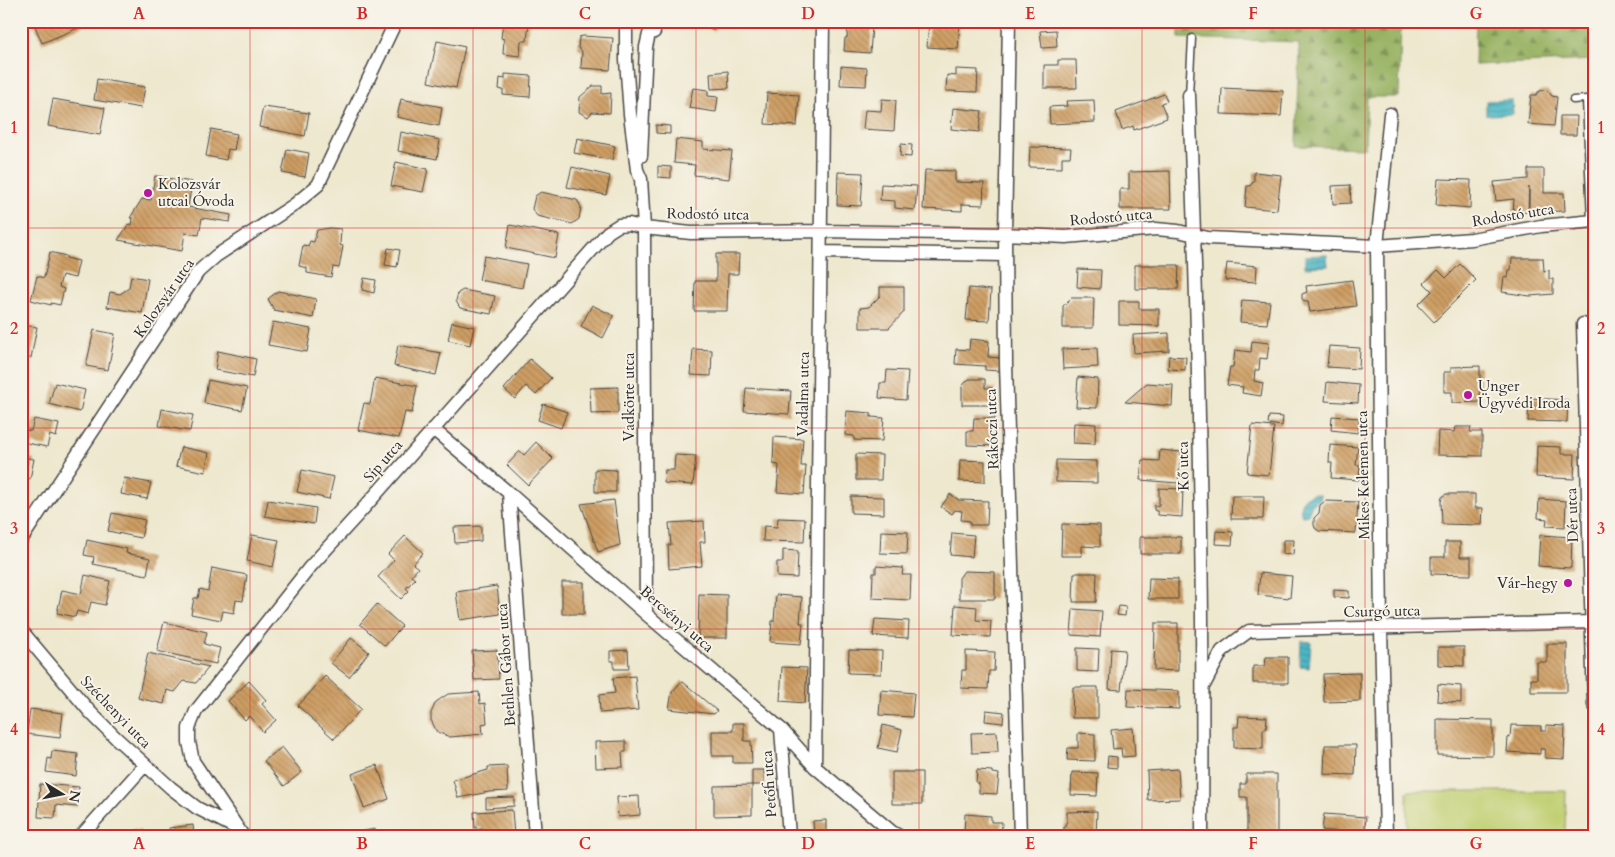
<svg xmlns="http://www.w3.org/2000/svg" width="1615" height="857" viewBox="0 0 1615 857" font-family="Cardo,serif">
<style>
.green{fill:#c0cf71;stroke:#767d4e}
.forest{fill:url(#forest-firs);stroke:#626e47}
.water{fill:url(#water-rules);stroke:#3a7178}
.building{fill:url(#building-back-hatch)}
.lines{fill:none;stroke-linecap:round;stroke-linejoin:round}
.lane-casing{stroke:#484744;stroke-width:9}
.street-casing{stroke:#484744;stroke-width:15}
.lane{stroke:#fff;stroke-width:6}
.street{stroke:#fff;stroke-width:12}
.grid{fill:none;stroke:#d62828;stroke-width:1;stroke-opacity:0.55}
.poi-dot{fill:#b5179e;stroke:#f7f3e8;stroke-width:2}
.labels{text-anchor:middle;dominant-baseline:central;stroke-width:4;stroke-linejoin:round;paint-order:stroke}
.poi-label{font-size:15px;fill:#2b2b2b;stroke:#f7f3e8;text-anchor:start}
.street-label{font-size:15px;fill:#2b2b2b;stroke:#f7f3e8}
.neatline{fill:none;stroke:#d62828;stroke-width:2}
.grid-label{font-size:16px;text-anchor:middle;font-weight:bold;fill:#d62828}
</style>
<defs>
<pattern id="forest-firs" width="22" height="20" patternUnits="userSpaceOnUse" patternTransform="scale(1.25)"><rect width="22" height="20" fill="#98b263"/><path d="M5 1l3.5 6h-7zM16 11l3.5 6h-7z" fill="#7c9152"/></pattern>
<pattern id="water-rules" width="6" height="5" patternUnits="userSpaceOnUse" patternTransform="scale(1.25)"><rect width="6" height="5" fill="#4ab7c5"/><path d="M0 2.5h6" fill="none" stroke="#3e95a0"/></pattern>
<pattern id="building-back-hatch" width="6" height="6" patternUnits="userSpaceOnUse" patternTransform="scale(1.25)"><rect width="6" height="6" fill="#ce9e63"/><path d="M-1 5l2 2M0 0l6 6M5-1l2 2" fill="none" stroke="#a78152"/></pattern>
</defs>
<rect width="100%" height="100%" fill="#f7f3e8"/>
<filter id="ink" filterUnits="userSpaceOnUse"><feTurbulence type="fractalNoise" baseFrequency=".02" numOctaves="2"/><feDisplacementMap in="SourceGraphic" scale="10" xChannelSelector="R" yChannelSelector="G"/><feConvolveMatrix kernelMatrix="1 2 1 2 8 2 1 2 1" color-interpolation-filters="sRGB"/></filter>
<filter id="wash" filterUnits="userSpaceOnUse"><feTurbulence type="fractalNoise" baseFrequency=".0096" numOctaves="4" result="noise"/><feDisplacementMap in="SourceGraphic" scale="20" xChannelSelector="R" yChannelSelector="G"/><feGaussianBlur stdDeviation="1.12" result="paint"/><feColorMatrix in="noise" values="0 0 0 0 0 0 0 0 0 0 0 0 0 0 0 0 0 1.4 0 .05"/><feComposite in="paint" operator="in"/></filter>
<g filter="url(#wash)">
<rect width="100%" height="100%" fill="#eee8cf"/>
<path class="green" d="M1407 791H1566L1565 836H1407Z"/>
<path class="forest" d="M1179 21H1401L1399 97H1367L1365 148 1296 146 1299 42 1179 38Z
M1476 21H1594V60L1475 65Z"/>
<path class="water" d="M1512 100 1513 114 1486 115V101Z
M1327 255 1328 266 1305 267V256Z
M1314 494 1320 495 1321 498 1312 505 1308 515 1302 516C1298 504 1302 496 1314 494Z
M1301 641 1311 642 1309 668 1300 667Z"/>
<g id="blocks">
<path class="building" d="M33 21H81L83 26 42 43Z
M503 21 529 22 527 41H521L520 56 503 54 504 39 501 38Z
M702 21H722L713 31Z
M929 21H960L958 49 927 47Z
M848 24 872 26 870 53 844 51 845 38H847Z
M1056 30 1057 47 1042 48 1040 31Z
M583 36 613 38 610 70 581 68 582 51 578 48 579 37Z
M437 41 465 47 456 88 428 82Z
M1058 60H1076L1077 88H1044V65H1058Z
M841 66 867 68 866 86 840 85Z
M956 69 978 70 977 92 946 91 947 75 956 76Z
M728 71 729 88 711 89 710 73Z
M505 74 531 76 530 97 503 95V90L499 89 500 78 505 79Z
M97 79 145 87 141 108 94 100Z
M593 86H602V94L611 93 610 113 592 112 588 117 579 112 580 97Z
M693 88 708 90V96L718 97 716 112 689 108Z
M1222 88 1283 91 1281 116 1221 114Z
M1543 90 1548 91 1552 96 1557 97 1554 126 1528 124 1531 95H1536L1538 92Z
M767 93 799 95 797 126 765 124Z
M1164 94 1167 101 1161 103 1167 118 1134 130 1133 126 1122 130 1116 112Z
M53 99 105 108 100 135 48 126Z
M401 99 442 107 439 126 397 117Z
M882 99 896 100 894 131 863 129 865 110 881 111Z
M1094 100 1095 122 1050 124 1049 107 1067 106 1066 101Z
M263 107 309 113 305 136 259 127Z
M953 108 982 111 979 132 951 129Z
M1560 116H1577L1576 135H1560Z
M656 125 670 126V134L656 133Z
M211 129 237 134 234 150 228 149 226 160 206 156Z
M401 132 440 140 437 159 398 151Z
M577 138 615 146 612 160 574 153Z
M676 139 703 142V149L732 151 729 179 694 175 695 165 674 163Z
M901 144 912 145 911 157 900 156Z
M1030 147 1071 148 1070 157H1062V168L1029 167Z
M287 149 309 153 305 177 282 173Z
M396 162 428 169 423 192 391 186Z
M658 166 671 167V178L658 177Z
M572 167 610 176 606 195 567 187Z
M1528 169H1544V193H1564L1565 211 1529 212V187L1528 212 1513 214 1514 199 1496 201 1494 182 1528 179Z
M925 170 955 171V182L984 183 983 205 962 204V211L923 209Z
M1170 171 1171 209H1120V189H1129V172Z
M838 172 863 173 861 206 837 205Z
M1254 172 1281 175 1277 210 1245 207 1247 186H1250L1254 181Z
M155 176 192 182 188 207 231 215 230 222 202 218 199 235 185 233 182 251 118 240 129 224 132 225 133 218H130L142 199 151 200Z
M1438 179 1471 180 1470 208 1436 205Z
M881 184 917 186 915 210 895 208V201L880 200Z
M1350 185 1351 203 1333 204 1332 186Z
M541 192 577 200 581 207 579 219 572 224 537 216 532 209 535 196Z
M510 225 559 235 555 258 506 248Z
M330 228 341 229 340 245 343 246 339 268 333 267 331 277 307 273V268L299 266 303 245 308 246 310 241 314 242 317 230Z
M388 248 400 250 397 267 385 265Z
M50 252 66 256V258L79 261 75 278 62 275 59 287 64 289 60 305 51 303V305L31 300 37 276 44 278Z
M716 254H739L738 274H728L727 311H694L695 281H716Z
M484 256 527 264 522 288 479 280Z
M1512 258H1543L1544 271 1549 270V279H1553V294L1530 296 1502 292 1504 277 1508 278 1509 270H1511Z
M1227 263 1257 266 1256 282 1225 280Z
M1460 264 1476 280 1434 322 1418 305 1432 291 1424 283 1438 270 1446 278Z
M1135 265H1179L1178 289H1135Z
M1078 269 1101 270 1100 289 1077 287Z
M131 276 148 279 142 313 107 307 110 292 120 294 129 288Z
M364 278 376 280 374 293 362 290Z
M1352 280 1356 306 1310 312 1308 302H1305L1302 299V294L1307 292 1306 286Z
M880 287H904V312L889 328H860V308L869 307 880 296Z
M969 288 991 290 989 321 966 320Z
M463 290 495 296 491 314 460 308 456 301 458 293Z
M278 291 316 299 313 318 274 310 268 299Z
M1071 298H1094L1093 328H1063V306Z
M1242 300 1270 302 1267 324 1240 322Z
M1119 301H1139V309H1159V326L1119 325Z
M592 305 614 316 603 338 581 326Z
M273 322 311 329 307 352 268 345Z
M452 322 474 327 470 345 448 340Z
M21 325 37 327 31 358 21 356Z
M94 330 115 334 108 370 86 366Z
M1169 333V351L1134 353 1133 335Z
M970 339 989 341 988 357 1000 358 999 371 985 370V366L955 364 956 349 969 350Z
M1252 341 1269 343 1267 359 1260 358 1259 370H1255L1254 381 1263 383 1261 396 1242 393 1243 387 1227 385 1230 367H1233L1235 350 1251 352Z
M398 345 441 353 436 375 394 366Z
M1329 346 1360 348 1359 369 1327 367Z
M1097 348 1098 367 1063 369 1062 349Z
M693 349 712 350 711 376 691 375Z
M218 351 256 359 253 377 215 370Z
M1169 356 1186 357 1185 370 1168 369Z
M530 359 551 378 536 395 526 386 515 399 504 389Z
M1480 366V402L1452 403V392H1444V372H1451V367Z
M887 370 908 371 906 400 879 398 880 383H886Z
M1078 377 1098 379 1097 408 1076 407Z
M375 378 417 386 412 413 405 412 399 438 358 430 364 403 370 404Z
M969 379H985V388H995L994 405H962V386Z
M208 380 247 388 242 410 204 403Z
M1327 382 1359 385 1358 403 1325 401Z
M55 383 85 390 80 412 49 404Z
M1147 383 1173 385 1172 406 1125 402Z
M618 387V413L591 414 590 388Z
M746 388 791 391 789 414 744 411Z
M1529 398 1568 400 1567 422 1528 421Z
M543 404 567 412 561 428 538 420Z
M162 409 193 415 190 431 159 426Z
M847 411 871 413V417L884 418 882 441 854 440V436L845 435Z
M1269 416 1283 417 1282 426 1268 424Z
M1332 416 1359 418 1358 433 1331 430Z
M974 418H995L994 446 967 445V431H973Z
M34 419 59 424 56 437 50 435 47 447 22 442 25 430 31 431Z
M1074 423 1096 424 1095 444 1073 443Z
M1252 425 1274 427 1269 475 1247 473Z
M1455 427H1471L1470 432H1482V456L1437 455 1438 431 1454 432Z
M774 437 803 439 801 466H806L804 494 777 492 779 465 773 464Z
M536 442 553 459 528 485 507 465 520 451 524 455Z
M1330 445 1358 447 1356 465H1360L1359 480 1331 478 1332 463H1329Z
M1537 446 1561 447V454H1575L1574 479 1536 477Z
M181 447 209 453 205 472 176 466Z
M1160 450 1181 452 1178 483 1140 480 1142 460 1159 461Z
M856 454 882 455 881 480H856Z
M675 455 696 456 693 485 664 483 665 470H674Z
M21 457 34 459 30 479 21 478Z
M960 460 985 461V482L959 481Z
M1056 460 1097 461V483L1056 482Z
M595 469 616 470V492H595Z
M302 470 334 477 329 499 297 492Z
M124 478 151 483 147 499 121 494Z
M1159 488 1183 489 1182 517 1158 515V512L1154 510V506L1159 505Z
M950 494 959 500 988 501 987 525H970V521L961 520 962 511 955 510 952 514 941 507Z
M1446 494H1475V508H1483L1482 525 1442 524 1441 502 1442 497Z
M851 496 884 497V514L851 513Z
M1232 496H1264L1263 519H1231Z
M1539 499 1566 501 1565 527 1546 526 1547 519 1538 518Z
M268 500 316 508 314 524 265 516Z
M614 500 620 545 598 552 581 504Z
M1325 501 1358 502 1356 533 1319 531 1315 528 1314 525V518L1319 513 1320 505Z
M112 513 145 520 141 538 108 531Z
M778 518 805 519 804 542 763 541 764 526 777 527Z
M704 521 705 542H700L702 566 669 569 668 545H671L669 523Z
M1062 524 1100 525V547L1082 546V556H1061Z
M481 526V541L455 543 454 527Z
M881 531 908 532 907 554 880 553Z
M1216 531 1233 532 1232 545 1215 544Z
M952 533 974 535 972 557 950 555Z
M252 535 279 540 273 567 247 561Z
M1540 535 1572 537 1571 568 1538 566Z
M405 536 423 553 413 564 418 568 411 576 415 579 406 588 409 591 401 599 378 577 394 560 388 554Z
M1140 537H1181V554H1140Z
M87 540 127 549 126 553 150 558 147 575 93 564 94 557 84 555Z
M1283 540H1294L1293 555 1283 554Z
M1445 542H1460V557H1471V575L1431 574V557H1445Z
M783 550 798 551 797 578 777 577V562H783Z
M876 566 903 568 902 575H911L910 600 872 598 873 573H876Z
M212 568 247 575 243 601 236 600 234 613 223 611 221 620 191 614 194 598H198L200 589 208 591Z
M964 571 995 572V599H959V578Z
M1074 573H1097L1096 602H1073Z
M1260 573 1292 576 1290 598 1258 595Z
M85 575 110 581 105 605 91 602 88 614 77 611 75 617 57 613 62 590 81 594Z
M1149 578 1178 579V599H1148Z
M562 582H584V614H562Z
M497 586 500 614 460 620 456 592Z
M1334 590 1349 591V598L1334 597Z
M699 594 727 595V638H698Z
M776 595 802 597 800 623H803L801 644 770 642 772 621H774Z
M377 604 402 626 385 646 360 624Z
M955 605 977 607 976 620 991 621 990 637 953 635Z
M1119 606 1126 607 1125 616 1117 615Z
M1073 609 1102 611 1100 637 1071 635Z
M875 619 909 621 908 638 873 636Z
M164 622 207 632 204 644 220 648 216 664 157 651Z
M1155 623H1178V671L1154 670Z
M351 638 369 652 349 677 331 663Z
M1547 644H1567V692H1531V679H1537V662H1547Z
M1438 647H1464V666L1438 665Z
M1077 648 1099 649 1098 672 1077 671Z
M1111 649 1125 650 1121 690 1109 689Z
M497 650 499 679 474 680 472 651Z
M628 650 629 669H614V661H610V651Z
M849 650 882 651 881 674 848 673Z
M966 651 995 652 994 671H989L988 689 961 688 962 670H966Z
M148 653 209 667 196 683 184 681 175 692 167 690 164 704 138 698Z
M1266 657H1288V683H1253V666H1265Z
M782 667 807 668 805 703 780 701Z
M1360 673V701L1324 702 1323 674Z
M325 676 361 709 334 739 298 706Z
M635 676 638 710 600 713 599 695 615 693 613 678Z
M249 681 266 700 262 704 276 720 263 732 249 716 245 720 228 701Z
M682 681 717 711 714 714 669 709 672 692Z
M1438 684 1461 686V703L1437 701Z
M1073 687H1098V718H1072Z
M1128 689 1179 691V709L1127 707Z
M881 690 914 693 912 717 879 715Z
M479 692 480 704 485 703 487 723 482 724 483 734 450 737 437 732 431 720V713L436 702 448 694Z
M30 709 63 713 60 738 27 734Z
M986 710 1004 712 1003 723 985 721Z
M1239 716 1267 717 1266 729H1263V749L1234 748V727H1238Z
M1437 719 1493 720V756L1437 755Z
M733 723H744V741H751L752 763H733V756H712V731H733Z
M883 725 902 730 897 752 878 748Z
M1511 725 1541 726V731H1546V725L1565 726 1564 759 1545 758V749H1540V754L1507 752 1508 737 1510 738Z
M1133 728 1135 756 1122 757 1121 748 1113 749 1111 730Z
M997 732 998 752 972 753 971 733Z
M1078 733 1095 734V761L1067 760 1068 748H1078Z
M626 741V752H622L623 767 596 768 595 742Z
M1325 745H1356L1355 775 1324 774Z
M282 747 302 772 284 786 264 761Z
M52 751 78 754 76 776 46 772 48 758 51 759Z
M1108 756 1117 757V768L1107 767Z
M377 765 389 799 364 808 352 774Z
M507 766 508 791 489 792 458 798 453 780 488 770V767Z
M1178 769 1180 799 1148 800 1147 771Z
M752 770H764V785H752Z
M977 770 992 771V773L999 774 997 794 979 793V783H976Z
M892 772H922V804H892Z
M1072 772 1098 773 1097 796 1071 795Z
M1246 774H1277V835H1247V797H1240V784H1246Z
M40 784 79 787 77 807 56 805 55 818 38 817Z
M752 785V815L714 816V786Z
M639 796 640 815 618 817 617 797Z
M514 797V806L486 808V798Z
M512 810 514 836H483L482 828H475L474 812Z
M1097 811 1096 836H1064V827L1067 821V812Z
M965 814 991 816V822H1002L1001 836H964Z
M1324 814 1366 817 1364 834 1322 830Z
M826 820V836H814L813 821Z
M193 825 194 836H170L169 828Z
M375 829 377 836H353V833Z
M140 830 141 836H120V832Z"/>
</g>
</g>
<g filter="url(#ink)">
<use href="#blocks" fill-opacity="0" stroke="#484744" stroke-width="1"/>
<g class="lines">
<defs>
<path id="lane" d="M1189 95 1192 38
M1573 100 1586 99 1591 221"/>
<path id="street" d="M626 21V60L630 114 637 170 641 179 644 228 646 614
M1009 21 1005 234 1006 364 1020 836
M1189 95C1199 342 1204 589 1202 836
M641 156 646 47 649 34 654 32
M821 252 1005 255
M1583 324 1594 705
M433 429 509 493 646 614 781 729 815 767 892 832 899 836
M509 493 535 836
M21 540 198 272 216 256 294 205 318 185 396 21
M21 630 90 712 116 738 171 788 197 808 238 829
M1204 685 1222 651 1249 631 1591 622
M781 729 789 836
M815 767 823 21
M81 836 145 765
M243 836 193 761 189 742V728L196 711 310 567 362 510 608 232 619 225 629 224 644 228 691 233 821 231 1005 234 1066 237 1156 229 1178 231 1208 238 1377 246 1472 239 1541 226 1594 221
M1386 836 1381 628 1377 246 1390 114"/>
</defs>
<use href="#lane" class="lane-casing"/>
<use href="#street" class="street-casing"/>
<use href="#lane" class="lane"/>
<use href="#street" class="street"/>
</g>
</g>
<path class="grid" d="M250 21V836M473 21V836M696 21V836M919 21V836M1142 21V836M1365 21V836M21 228H1594M21 428H1594M21 629H1594"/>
<g class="poi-dot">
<circle cx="148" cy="193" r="5"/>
<circle cx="1468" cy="395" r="5"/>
<circle cx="1568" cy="583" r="5"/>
</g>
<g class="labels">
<g class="poi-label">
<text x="158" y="184">Kolozsvár<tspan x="158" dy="17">utcai Óvoda</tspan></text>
<text x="1478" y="386">Unger<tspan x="1478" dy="17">Ügyvédi Iroda</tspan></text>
<text x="1558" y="583" text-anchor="end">Vár-hegy</text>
</g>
<g class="street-label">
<text transform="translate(708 214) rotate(1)">Rodostó utca</text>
<text transform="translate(1513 215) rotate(-9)">Rodostó utca</text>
<text transform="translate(1111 217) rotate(-5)">Rodostó utca</text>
<text transform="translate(164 298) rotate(-55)">Kolozsvár utca</text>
<text transform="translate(803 394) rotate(-89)">Vadalma utca</text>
<text transform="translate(629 397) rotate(-90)">Vadkörte utca</text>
<text transform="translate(992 429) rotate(-92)">Rákóczi utca</text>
<text transform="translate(383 461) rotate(-49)">Síp utca</text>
<text transform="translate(1183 466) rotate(-91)">Kő utca</text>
<text transform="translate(1363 475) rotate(-91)">Mikes Kelemen utca</text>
<text transform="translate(1572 515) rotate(-92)">Dér utca</text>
<text transform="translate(1382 611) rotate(-1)">Csurgó utca</text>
<text transform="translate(677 619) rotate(41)">Bercsényi utca</text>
<text transform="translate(506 665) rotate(-94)">Bethlen Gábor utca</text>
<text transform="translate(116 712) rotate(46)">Széchenyi utca</text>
<text transform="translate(769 784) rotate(-94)">Petőfi utca</text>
</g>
</g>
<rect width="1615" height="857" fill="none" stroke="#f7f3e8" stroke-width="55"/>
<g transform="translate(62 794) rotate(100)" stroke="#f7f3e8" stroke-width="4" paint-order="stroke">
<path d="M0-4L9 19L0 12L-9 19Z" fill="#2b2b2b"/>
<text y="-8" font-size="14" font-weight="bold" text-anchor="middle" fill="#2b2b2b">N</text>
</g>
<rect x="28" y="28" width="1560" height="802" class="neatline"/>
<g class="grid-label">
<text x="139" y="19">A</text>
<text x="362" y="19">B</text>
<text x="585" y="19">C</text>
<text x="808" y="19">D</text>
<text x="1030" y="19">E</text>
<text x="1253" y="19">F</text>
<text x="1476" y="19">G</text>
<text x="14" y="133">1</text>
<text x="1601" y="133">1</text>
<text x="14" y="334">2</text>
<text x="1601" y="334">2</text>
<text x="14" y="534">3</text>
<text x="1601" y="534">3</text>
<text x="14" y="735">4</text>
<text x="1601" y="735">4</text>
<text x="139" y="849">A</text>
<text x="362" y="849">B</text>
<text x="585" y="849">C</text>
<text x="808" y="849">D</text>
<text x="1030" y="849">E</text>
<text x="1253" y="849">F</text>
<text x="1476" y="849">G</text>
</g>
</svg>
